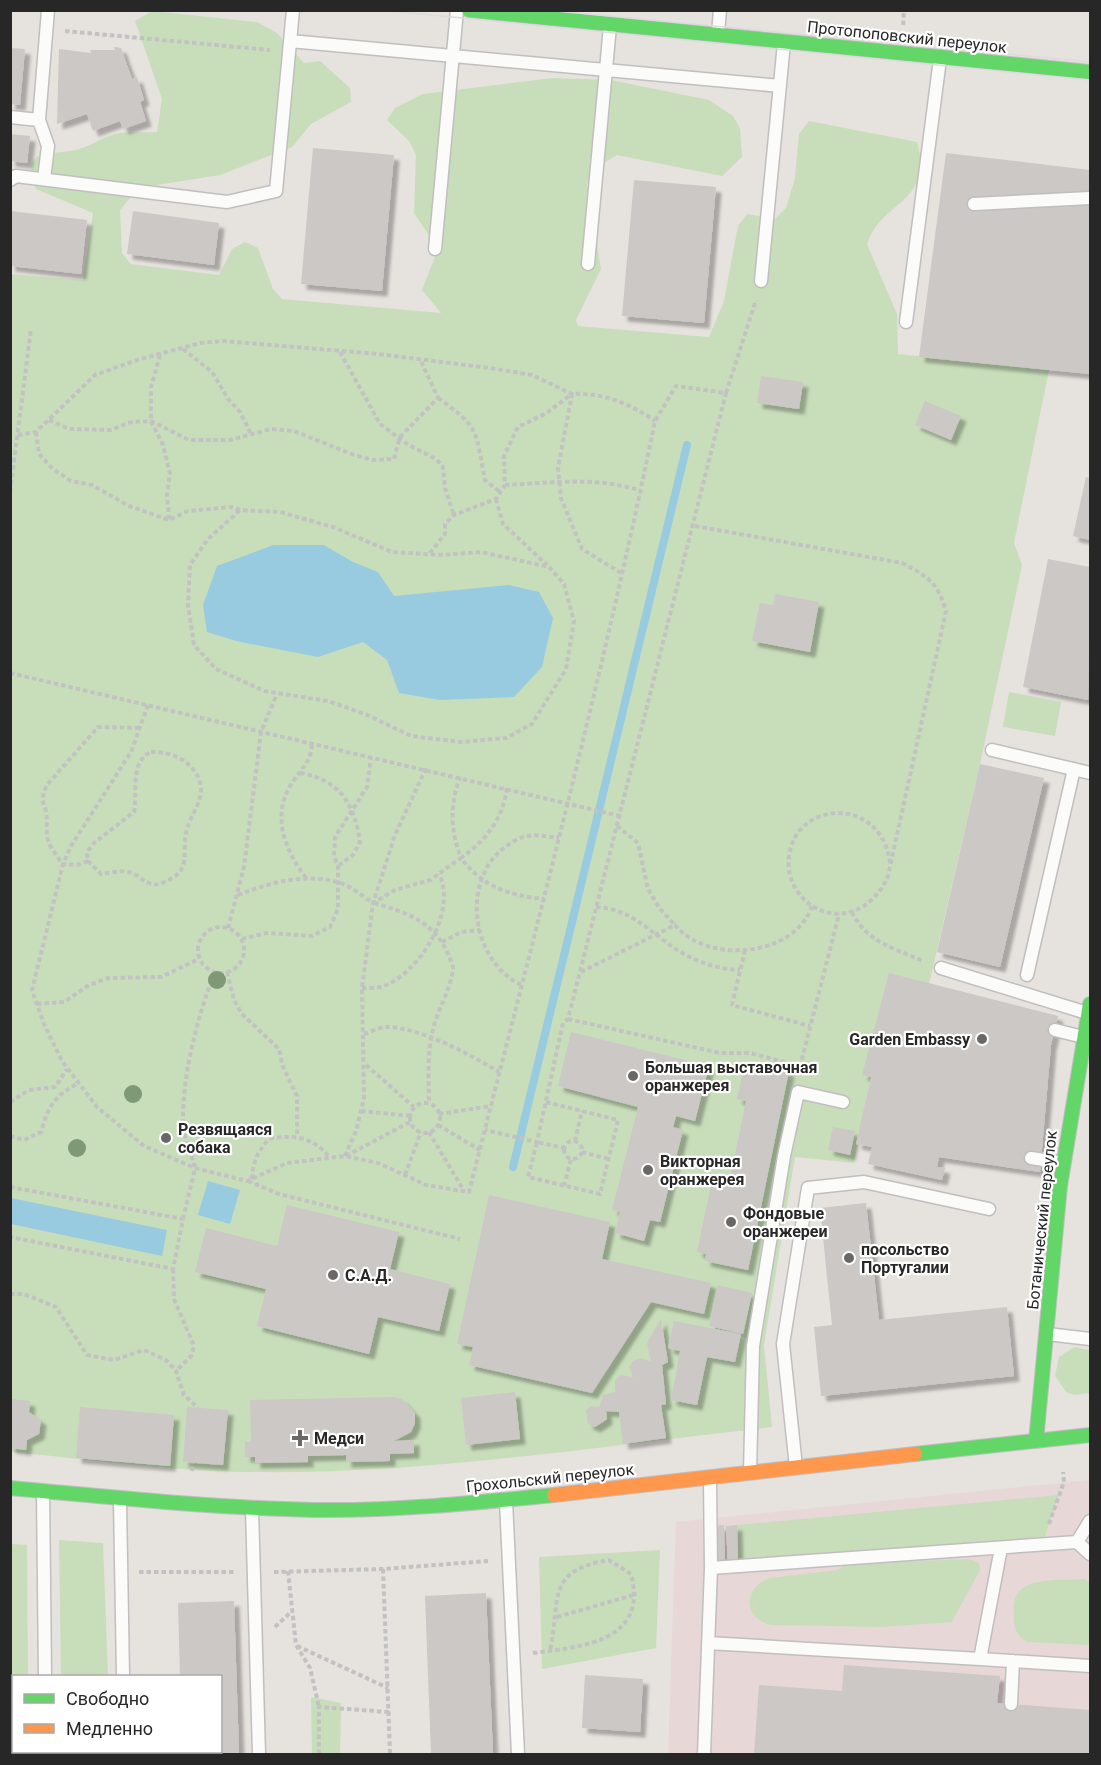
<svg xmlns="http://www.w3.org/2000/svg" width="1101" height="1765" viewBox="0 0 1101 1765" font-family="Roboto,sans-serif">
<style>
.medical{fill:#e7d8d7}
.green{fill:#c8deba}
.water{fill:#98cbe0}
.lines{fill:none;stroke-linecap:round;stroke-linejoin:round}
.stream{stroke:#98cbe0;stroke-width:8}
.building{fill:#cbc8c5;filter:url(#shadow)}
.lane-casing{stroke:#c0bebf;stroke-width:15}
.fast-casing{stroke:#c0bebf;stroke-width:16}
.slow-casing{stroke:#c0bebf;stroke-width:16}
.path{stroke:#c2c2c2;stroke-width:4;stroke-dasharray:4.5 3;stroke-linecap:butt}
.lane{stroke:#fbfbfa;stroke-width:12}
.fast{stroke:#63d668;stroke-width:14}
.slow{stroke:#ff974d;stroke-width:14}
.tram{stroke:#dcdcdd;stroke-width:1.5}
.tree{fill:#7f9876}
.poi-dot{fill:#6a6867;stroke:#fff;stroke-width:2}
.labels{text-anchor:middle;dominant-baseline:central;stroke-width:4.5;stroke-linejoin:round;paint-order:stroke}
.street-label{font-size:16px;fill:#272727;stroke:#fff}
.poi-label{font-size:16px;font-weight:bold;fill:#272727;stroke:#fff;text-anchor:start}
</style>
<defs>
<filter id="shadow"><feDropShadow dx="5.5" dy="5.5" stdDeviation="1.5" flood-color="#0004"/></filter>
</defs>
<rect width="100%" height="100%" fill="#e6e2de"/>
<path class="medical" d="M1090 1480V1754H668L676 1522Z"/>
<path class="green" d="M152 11 257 22 277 33 304 63 320 61 350 88 351 102 311 124 292 147 220 175 138 188 120 210 122 253 131 264 219 275 232 249 245 242 258 248 273 289 282 299 441 313 422 290 438 249 414 213 416 155 409 141 387 120 395 108 423 94 552 78 611 80 709 100 733 116 740 128 742 157 722 176 617 155 592 170 587 185 601 269 576 320 578 326 709 337 724 301 738 226 747 214 775 219 786 208 795 178 799 134 809 121 917 142C935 203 881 200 867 244L897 314 898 354 1049 370 1014 543 1022 565 980 764 929 984 863 1075 871 1077 854 1163 795 1157 764 1345 772 1427C597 1446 423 1475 246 1472 170 1471 87 1459 11 1452L10 274 83 280 93 213 36 189C19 145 52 156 76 150 89 147 101 138 115 134 128 131 144 133 157 132L162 99 135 21Z
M1009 692 1061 702 1055 736 1003 727Z
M1074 1347 1090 1350V1393L1074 1395 1066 1392 1055 1376 1059 1357Z
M1059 1495 1042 1545 738 1565 737 1525Z
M59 1540 103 1543 108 1676H61Z
M11 1544 27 1545 28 1676H14V1752H29V1754H11Z
M660 1550 656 1648 542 1669 539 1557Z
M969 1559 979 1563 980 1570 952 1622 883 1627 771 1625C742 1618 743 1587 770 1578L837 1570 848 1564Z
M1085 1579 1090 1583V1645L1028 1642C1019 1638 1014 1630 1014 1621 1014 1612 1012 1600 1018 1593 1030 1576 1066 1581 1085 1579Z
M311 1697 341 1703 340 1754H312Z"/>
<path class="water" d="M273 545H324L353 562 378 572 394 596 509 585 539 592 553 618 542 667 514 697 440 700 399 693 387 660 363 642 318 657 236 641 207 632 203 605 217 566Z
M208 1181 240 1190 230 1224 198 1215Z
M11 1198 167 1230 162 1256 11 1224Z"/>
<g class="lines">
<path class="stream" d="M513 1167 687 445"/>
</g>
<path class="building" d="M114 47 121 48 132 79 137 77 144 100 140 102 146 121 123 129 120 121 93 131 87 114 57 124 59 49 91 53 90 50H115Z
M10 48 25 49 20 105 10 104Z
M10 134 30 136 27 163 10 161Z
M313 148 394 155 382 291 301 284Z
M946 153 1090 170V374L919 357Z
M634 180 716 187 704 323 622 316Z
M10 211 87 220 81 274 10 266Z
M133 211 219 223 214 265 127 254Z
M761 376 803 382 799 409 757 403Z
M925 401 961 416 951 440 915 425Z
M1086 477 1090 478V540L1073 536Z
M1048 559 1090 567 1088 700 1023 687Z
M775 594 819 602 810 652 752 641 760 603 773 605Z
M980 764 1044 778 1000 967 937 952Z
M889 973 1058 1016 1051 1045 1040 1172 939 1157 937 1167 945 1168 942 1180 868 1164 872 1147 856 1144 871 1077 862 1075Z
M571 1032 709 1066 695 1121 676 1116 673 1127 683 1130 660 1222 650 1220 644 1241 615 1233 620 1212 612 1210 638 1107 558 1086Z
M745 1062 789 1071 748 1270 705 1261 706 1254 697 1252 712 1180 729 1184 746 1101 737 1099Z
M833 1127 855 1131 850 1155 828 1150Z
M489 1195 610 1222 602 1259 711 1283 704 1314 651 1302 592 1393 469 1365 473 1347 457 1344Z
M866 1203 879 1320 1007 1307 1014 1376 821 1396 814 1327 832 1325 820 1208Z
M287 1205 399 1232 390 1269 450 1284 439 1331 378 1317 369 1354 257 1326 266 1289 195 1272 206 1228 277 1246Z
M718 1285 752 1293 743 1334 709 1326Z
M661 1319 668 1362 662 1365 666 1404 661 1405 666 1438 623 1444 619 1412 606 1411 607 1419 595 1427 588 1424 586 1410 591 1406 599 1407 603 1395 615 1392V1380L621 1375 633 1377 629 1367 633 1361 642 1358 651 1362 647 1343Z
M674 1321 741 1334 735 1362 707 1357 697 1405 671 1400 680 1351 668 1348Z
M515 1392 520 1439 466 1445 461 1398Z
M393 1397 402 1399 415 1413V1423L411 1432 394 1441 414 1440V1453L390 1454V1461L346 1462V1455L308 1456V1462L255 1463V1457H245V1442H251L250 1400Z
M10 1399 30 1401 29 1412 41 1420 39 1434 27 1440 26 1450 10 1448Z
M80 1407 174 1415 170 1466 76 1458Z
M187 1407 228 1410 223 1465 183 1462Z
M724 1525 725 1566H714L713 1526Z
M737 1525 738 1565 728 1566 726 1526Z
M486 1593 493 1754H431L425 1596Z
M234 1601 239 1754H183V1752H220V1676H180L178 1603Z
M844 1665 1000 1676 997 1703 1090 1710V1754H754L759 1685 842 1691Z
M585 1675 643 1679 640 1732 582 1728Z"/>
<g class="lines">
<defs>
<path id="lane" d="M718 33 720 10
M290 41 780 86
M10 117 39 120
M44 179 48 146 39 120 48 10
M10 180 16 176 227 202 276 191 293 10
M974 204 1090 198
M435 249 457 10
M588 264 610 26
M761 281 784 43
M906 322 940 59
M992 750 1090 773
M941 968 1087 1013
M1027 975 1074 769
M1055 1030 1083 1037
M1031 1158 1063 1163
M1047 1334 1090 1339
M796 1467 783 1344 808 1188 864 1182 989 1209
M750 1473 753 1346 784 1156 798 1092 843 1102
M43 1492 45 1676
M120 1501 123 1676
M506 1501 518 1754
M252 1509 259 1754
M1077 1542 1090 1554
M711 1568 1077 1542 1090 1521
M708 1643 980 1659 1001 1548
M980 1659 1090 1666
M1011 1704 1013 1661
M46 1752V1754
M704 1754 711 1568 710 1480"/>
<path id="fast" d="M469 10 1090 72
M1036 1441 1060 1186 1090 1004
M915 1454 1090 1435
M10 1488C111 1497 212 1508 314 1510 394 1511 475 1503 554 1495"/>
<path id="slow" d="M554 1495 915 1454"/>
</defs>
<use href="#lane" class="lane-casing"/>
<use href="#fast" class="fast-casing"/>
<use href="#slow" class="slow-casing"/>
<path class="path" d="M903 25 904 10
M65 31 270 50
M183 349 212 372 228 399 240 412 251 434
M340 352 380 424 407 444 436 459 443 467 445 488 454 515
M160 355 151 387V421L163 445 170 474 167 494 169 520
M726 393 756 300
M438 398C481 428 475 431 485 480L500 492
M49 420 69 429 111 430 131 422 151 421 189 440H230L271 429 294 431 354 455 373 460 394 459 400 437 438 398 420 359
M36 432 39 454 53 469 71 481 92 485 129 506 169 520 188 511 232 507 240 510 280 512 333 527 392 552 441 555 481 552 549 567 564 584 574 621 566 669 532 724 506 738 461 742 411 736 365 714 328 701 264 691 216 669 194 645 188 605 190 565 207 540 240 510
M18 435 36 432 95 375 137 360 200 343 223 341 378 354 490 368 532 375 572 394 545 414 518 427 504 456 505 485 496 499 454 515 445 524V534L429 554
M505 485C549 483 598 476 641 491
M10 492 31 329
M496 499 503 524 547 565
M695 526 902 563C928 577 937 581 946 611L888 876C876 905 845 925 814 907 801 899 791 885 789 870 782 801 881 790 890 863
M621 573 582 549 561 498 558 468 572 394C602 392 631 404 655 421
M10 673 620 816
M148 705 131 752 71 846 63 864 32 990 44 1024 62 1061 97 1107 144 1146 195 1168
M151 752C173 751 200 764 201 790 201 803 190 817 187 829 180 854 195 870 162 883 147 889 141 875 129 872 120 870 110 873 101 874L88 861 87 852 94 843 134 812C138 792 129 762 151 752Z
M300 773C340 780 354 803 360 842L353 855 338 866
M507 788C503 819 486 840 461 858 481 886 510 896 544 899
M617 826 638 843 648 889 660 909 675 925
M88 861 77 865 63 864C57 856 47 845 47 834 46 818 49 816 42 800L46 786 98 727 140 728
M306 878C284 849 270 813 294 780 303 767 311 761 312 744
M238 895C268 883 304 873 337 882 350 885 362 896 373 903L395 890 430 880 461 858C450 831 450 804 460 777
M374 903C405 912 433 921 447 952 449 957 453 963 453 969 450 992 436 1012 432 1034 427 1056 429 1081 429 1103
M596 907C629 909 645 927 670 945 690 960 716 969 740 970
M852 912C865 941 895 949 923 961
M198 950a23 23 0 1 1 46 0a23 23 0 1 1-46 0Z
M228 928 244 867 261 732 277 694
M242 939 266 933 312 936 330 927 338 909V866L334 856 335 837 367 787 371 757
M442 942 461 932 480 930
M745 950 732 1005 810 1026
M227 972 234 1000 242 1014 279 1049 283 1067 297 1096V1137
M581 972 675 925C708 965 795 957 812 906
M521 985C474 962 461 889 499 852 506 846 518 837 527 836 537 834 549 837 559 838
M362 988C368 988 375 988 381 987 419 975 458 911 439 874
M37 1004 64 1002 89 985 108 978 161 977 199 959
M568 1019 720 1053H750L800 1066
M364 1034C371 1032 379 1027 386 1027 420 1027 471 1055 499 1072
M366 1065 414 1107
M800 1067 839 914
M10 1102 29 1090 55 1087 67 1069
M546 1102 618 1120 600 1194 528 1177 537 1142 564 1148
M410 1118a15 15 0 1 1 30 0a15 15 0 1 1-30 0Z
M361 1111 410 1116
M439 1114 491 1106
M438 1125 480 1150
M429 1132 464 1191
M10 1136 24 1140 41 1132C48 1107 54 1096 77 1084
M564 1150a9 9 0 1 1 18 0a9 9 0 1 1-18 0Z
M575 1141 582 1111
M582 1152 609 1159
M345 1156 356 1131 364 1098 362 988 373 903 395 835 426 768
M346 1156 410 1122
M195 1167C191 1153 183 1136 183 1122 183 1070 197 1021 214 973
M405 1175 421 1132
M252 1179C253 1162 257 1152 269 1139 293 1134 314 1137 330 1158
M248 1181 279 1194 460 1239
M564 1186 571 1159
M10 1187 183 1219 173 1269 10 1237
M183 1219 195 1168 247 1181 287 1163 345 1156 378 1163 426 1185 469 1192C534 936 602 680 655 421L676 386 726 393 568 1019 563 1023 537 1142 485 1130
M173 1269 174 1299 194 1346 191 1356 176 1371
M10 1294H24L56 1307 87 1355 114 1360 144 1350 166 1360 176 1371 184 1395 198 1408
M192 1471 193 1463
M1049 1524 1064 1482 1063 1472
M383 1569 390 1754
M288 1571 296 1645 310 1668 319 1707
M139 1572H234
M274 1572 383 1569 488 1561
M557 1617 637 1594
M275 1627 292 1611
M297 1646 388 1688
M533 1653C583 1647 649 1641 631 1574L609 1560C545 1571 561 1598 550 1651
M121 1754 122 1752
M319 1754V1707L389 1712"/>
<use href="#lane" class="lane"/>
<use href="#fast" class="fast"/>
<use href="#slow" class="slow"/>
<path class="tram" d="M381 10 1090 80
M546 10 1090 62"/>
</g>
<g class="tree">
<circle cx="217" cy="980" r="9"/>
<circle cx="133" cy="1094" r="9"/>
<circle cx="77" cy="1148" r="9"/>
</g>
<g class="poi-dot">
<circle cx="982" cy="1039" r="6"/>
<circle cx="633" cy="1076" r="6"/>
<circle cx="166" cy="1138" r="6"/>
<circle cx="648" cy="1170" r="6"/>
<circle cx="731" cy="1222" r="6"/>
<circle cx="849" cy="1258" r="6"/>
<circle cx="333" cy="1275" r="6"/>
<path d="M297 1429h6v6h6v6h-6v6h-6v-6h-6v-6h6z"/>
</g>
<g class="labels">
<g class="street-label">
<text transform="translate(907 37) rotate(6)">Протопоповский переулок</text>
<text transform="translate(1042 1220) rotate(-84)">Ботанический переулок</text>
<text transform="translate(550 1478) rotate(-6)">Грохольский переулок</text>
</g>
<g class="poi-label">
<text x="970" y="1039" text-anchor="end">Garden Embassy</text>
<text x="645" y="1067">Большая выставочная<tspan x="645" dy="18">оранжерея</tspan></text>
<text x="178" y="1129">Резвящаяся<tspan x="178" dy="18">собака</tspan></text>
<text x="660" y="1161">Викторная<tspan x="660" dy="18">оранжерея</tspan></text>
<text x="743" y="1213">Фондовые<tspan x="743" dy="18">оранжереи</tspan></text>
<text x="861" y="1249">посольство<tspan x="861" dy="18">Португалии</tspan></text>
<text x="345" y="1275">С.А.Д.</text>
<text x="314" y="1438">Медси</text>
</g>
</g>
<rect width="1101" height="1765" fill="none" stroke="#272727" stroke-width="24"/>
<rect x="12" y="1675" width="210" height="78" fill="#ffffff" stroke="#a9a9a9" stroke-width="1.5"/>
<rect x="24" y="1694" width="30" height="9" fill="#63d668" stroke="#a9a9a9" stroke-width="1.5"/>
<text x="66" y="1705" font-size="18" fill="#272727">Свободно</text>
<rect x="24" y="1724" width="30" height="9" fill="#ff974d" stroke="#a9a9a9" stroke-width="1.5"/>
<text x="66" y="1735" font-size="18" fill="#272727">Медленно</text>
</svg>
